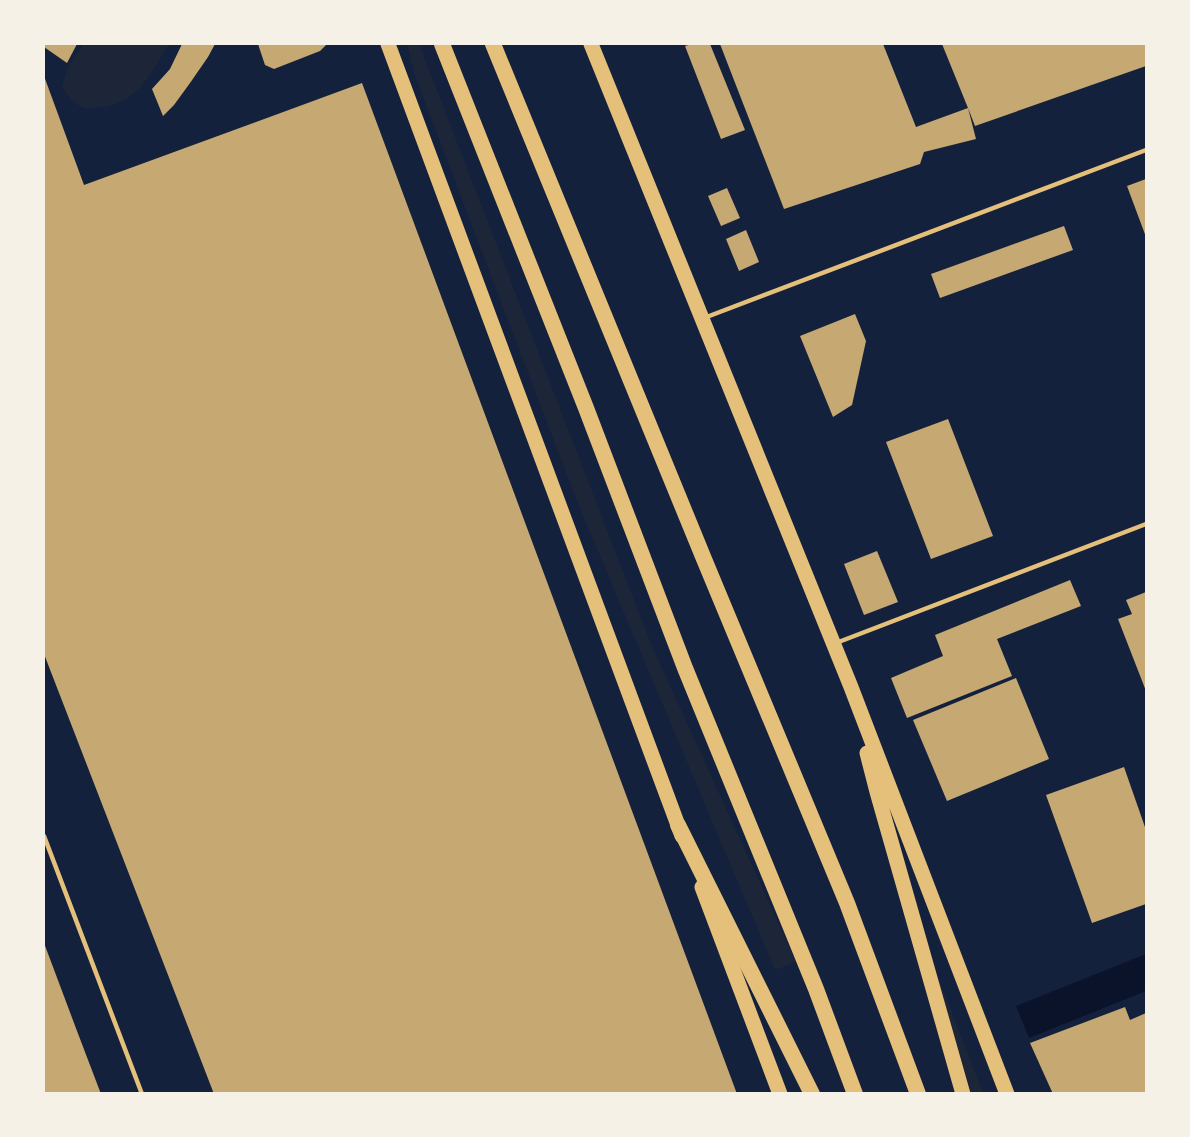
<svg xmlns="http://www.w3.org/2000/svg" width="1190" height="1137" viewBox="0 0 1190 1137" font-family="'DejaVu Sans',sans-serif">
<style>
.green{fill:#1d2539}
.water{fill:#0b132b}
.building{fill:#c6a872}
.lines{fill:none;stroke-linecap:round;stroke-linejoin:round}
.service{stroke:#e5c07b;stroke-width:4.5}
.primary{stroke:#e5c07b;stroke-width:15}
.trunk{stroke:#e5c07b;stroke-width:16}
</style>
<rect width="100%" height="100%" fill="#14213d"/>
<path class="green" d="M83 44H169C152 72 137 105 100 107 96 108 90 109 86 108 76 107 68 95 62 87L67 69Z
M407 44H419L651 644 796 962 775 970 578 504 414 73Z
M937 974 983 1093H971Z"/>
<path class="water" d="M1146 954V991L1029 1038 1016 1006Z"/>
<path class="building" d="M44 44H77L67 63 44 47Z
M182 44H215L208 57 190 83 174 105 163 116 152 89 170 69Z
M258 44H327L320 51 274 69 265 65Z
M692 44H710L745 130 721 139 685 46Z
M720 44H883L916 127 968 108 942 44H1146V66L975 126 968 108 976 139 924 152 920 164 784 209Z
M44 76 84 185 362 83 737 1094H214L44 654Z
M1146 179V237L1127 186Z
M727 188 740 218 721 226 708 196Z
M1064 226 1073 250 940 298 931 274Z
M746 230 759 262 739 271 726 239Z
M855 314 866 341 852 405 833 417 800 336Z
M948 419 993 536 931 559 886 442Z
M877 551 898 602 864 615 844 564Z
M1070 580 1081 606 997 639 1012 676 907 718 891 678 943 656 935 635Z
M1146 592V691L1118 619 1132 614 1126 600Z
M1016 678 1049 759 947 801 913 720Z
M1124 767 1146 830V904L1092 923 1046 795Z
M44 943 77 1031 101 1094H44Z
M1125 1007 1130 1020 1146 1013V1094H1053L1030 1043Z"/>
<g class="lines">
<path class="service" d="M704 318 1146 150
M836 643 1146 524
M44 836 142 1094"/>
<path class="primary" d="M388 44 682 836
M591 44 851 687 1007 1094
M867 753 877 792 963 1094
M702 887 780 1094"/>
<path class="trunk" d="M442 44 586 408 685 668 816 989 855 1094
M493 44 704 559 847 903 918 1094
M678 825 812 1094"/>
</g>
<rect width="1190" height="1137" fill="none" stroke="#f6f1e7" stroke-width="90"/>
</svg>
